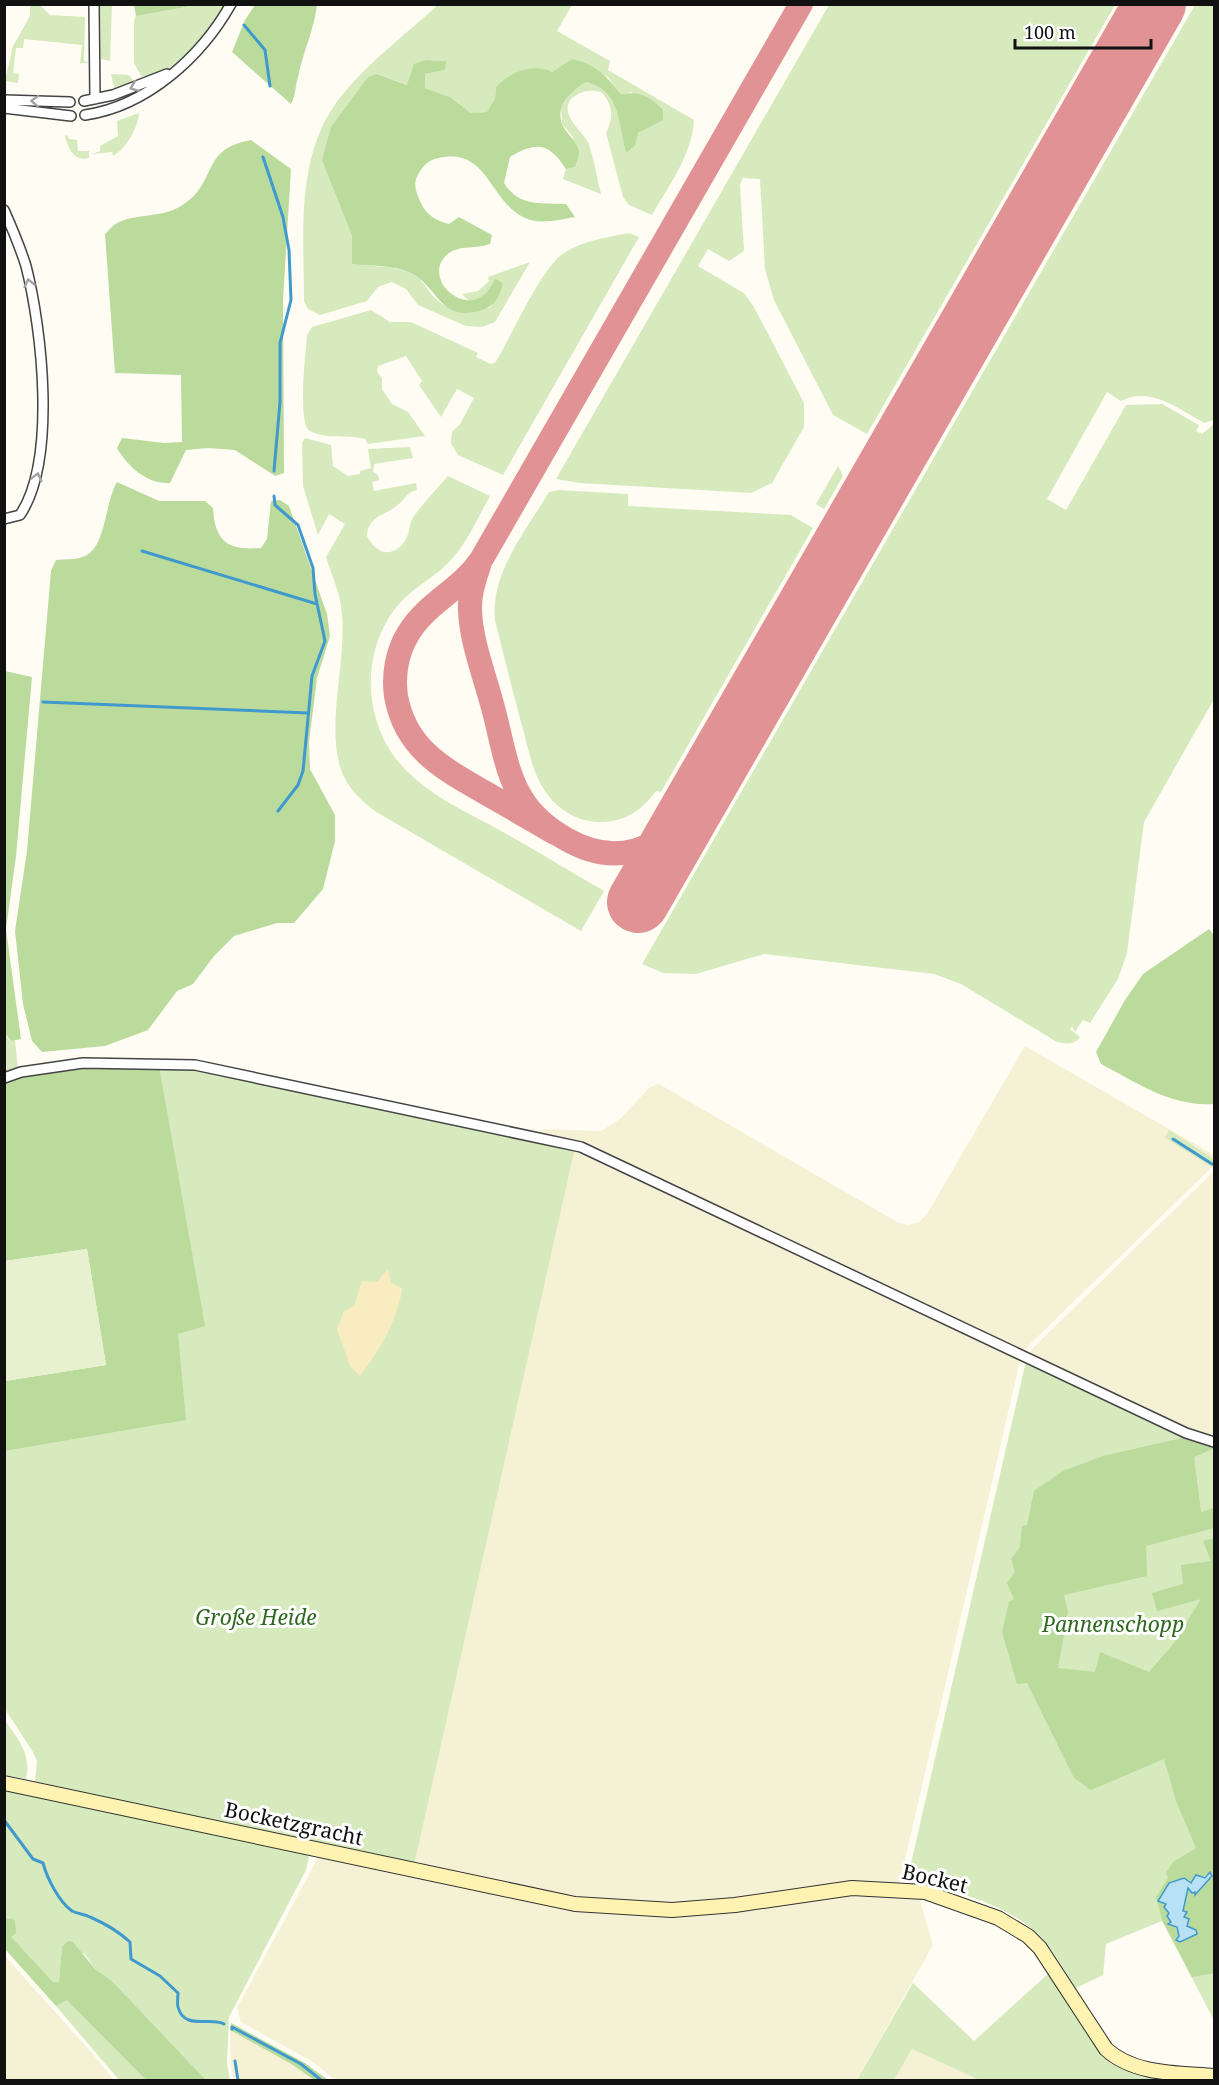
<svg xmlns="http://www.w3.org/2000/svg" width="1219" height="2085" viewBox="0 0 1219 2085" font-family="'Noto Serif',serif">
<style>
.farmland{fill:#f5f1d4}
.green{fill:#d6eabd}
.forest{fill:#badb9c;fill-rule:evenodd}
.sand{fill:#faecc1}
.pitch{fill:#e7f1cf}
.water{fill:#b9e1f6;stroke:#4099cd;stroke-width:1.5}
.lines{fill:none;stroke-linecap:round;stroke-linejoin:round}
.stream{stroke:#4099cd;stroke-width:3}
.taxiway{stroke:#e09294;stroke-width:24}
.runway{stroke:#e09294;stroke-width:62}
.street-casing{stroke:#444;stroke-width:12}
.secondary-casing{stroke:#333;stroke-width:16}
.street{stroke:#fff;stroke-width:9}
.secondary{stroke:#fef3b0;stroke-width:14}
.oneway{stroke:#a0a0a0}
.labels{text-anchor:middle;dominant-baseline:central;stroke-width:6;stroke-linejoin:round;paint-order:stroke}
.park-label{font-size:21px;font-style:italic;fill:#316920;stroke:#fff}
.street-label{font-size:21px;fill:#111;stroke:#fff}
</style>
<rect width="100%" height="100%" fill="#fffcf4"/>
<path class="farmland" d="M1025 1046 1214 1155V1165L1022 1352 897 1894 919 1897 933 1945 857 2080H335L313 2062 241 2022 237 2008 320 1854 543 1129 601 1131 620 1119 650 1087 659 1084 899 1223 908 1225 919 1222 927 1214Z
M1214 1171V1440L1030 1354 1031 1350Z
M4 1955 92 2053 114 2080H5Z
M230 2030 293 2065 314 2080H234L231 2067Z
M912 2049 979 2080H894Z"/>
<path class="green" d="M30 5H40L50 15 85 17 84 61 90 63H80L82 45 24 39 23 48H16L13 73 19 74 18 83 5 81 13 46 30 16Z
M100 5H112L110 61 101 59Z
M189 5H225C211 27 171 82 141 76L134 63V20L136 16 186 7Z
M438 5H572L557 31 610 61 608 70 694 120C692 155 669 185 652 215L629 205 623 197 606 133C614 118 613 104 601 92 592 90 586 90 578 94 551 109 584 132 589 144 594 160 597 178 601 194L563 179 566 169 575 167 573 137 562 124 561 108 569 94 586 82C621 92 618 122 626 153L635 146 637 134 646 128 632 92 621 94 608 77 572 59 552 72 496 87 495 99 488 112 471 113 450 97 425 88V74L445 70V61L426 60 408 85 377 74 322 159 352 236V264C369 266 391 266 408 272 423 277 424 287 434 297 450 314 470 314 491 307L495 280C489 294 483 300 468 300L462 294 478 291 489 281 488 277 530 262 495 322 482 327 466 326 418 305 406 289 392 282 378 287 367 301 320 315 308 309 304 301C304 234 295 156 339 99 366 64 405 35 438 5Z
M829 5H1115L867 434 833 415 774 300 765 269 760 179 743 178 740 184 744 251 729 261 708 249 698 266 744 293 754 307 804 403V427L772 483 751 493 580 483 556 479Z
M1195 5H1214V420L1204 423C1179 409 1150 386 1121 401L1107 392 1047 499 1066 510 1126 405 1162 404 1199 425 1196 431 1202 434 1214 424V699L1144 822 1127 953 1118 979 1090 1023 1083 1020 1075 1032 1072 1026 1070 1029 1080 1037C1075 1045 1065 1044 1057 1042L961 984 934 974 764 954 696 974 663 973 642 964Z
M111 74 129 75 134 81 115 90Z
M139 113C138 128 126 149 113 156L112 152 92 154 100 151V146L118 136 117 121Z
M67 135 69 139 77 140 78 151H89V158C74 162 68 148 65 136Z
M629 233 639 237 503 475 458 455 451 443 452 432 460 424 474 398 457 389 441 417 419 385 422 381 406 356 378 366 377 372 382 378V389L392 404 408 412 425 436 368 444 365 439C347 434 327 440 310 431 297 424 306 351 307 335L312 327 371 310 390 322H411L478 353 476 357 491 364 495 363C512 336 540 269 564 253 584 240 609 237 629 233Z
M305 438 331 445 333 466 348 476 360 474V471L371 468 368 449 410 447 413 458 374 464 373 472 378 475 379 480 372 482 374 491 416 483 417 490C407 492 406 498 399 504 386 516 368 515 367 536 377 556 395 558 406 539 410 532 409 523 414 516 424 502 437 489 448 476L490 496C478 517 468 541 452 559 430 583 405 589 387 621 359 669 368 735 409 773 435 799 473 815 505 833 539 852 571 872 604 891L581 931 378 813C362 802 346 787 340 767 327 721 346 663 342 615 341 595 332 576 326 557L345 524 329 514 318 535 303 486 302 443Z
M838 466 843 476 824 509 816 504Z
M559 490 628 494V506L791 515 813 528 661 792 656 791C643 809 627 821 603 822 580 823 558 811 545 791 531 771 528 745 521 722 512 688 503 654 495 620 490 573 526 531 549 492Z
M4 1032 10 1041 15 1040 18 1070 4 1074Z
M113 1066 190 1067 551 1144 574 1152 414 1865 35 1782 37 1761 33 1752 5 1709 4 1451 168 1423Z
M1169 1130 1214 1159V1165L1212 1167 1165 1138Z
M1026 1361 1214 1444V2020L1162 1921 1106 1944 1103 1975 1076 1988C1064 1971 1054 1949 1039 1935 1006 1903 950 1889 907 1881Z
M4 1719C18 1739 32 1754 26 1779L5 1775Z
M5 1788 306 1854 309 1857 306 1870 229 2017 227 2064 230 2080H206L111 1980 95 1969 85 1954 62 1947 59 1982H53L16 1945 11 1937 9 1917H5Z
M1050 1972 1090 2036 1103 2052 1199 2080H979L912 2049 894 2080H857L913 1983 974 2041Z
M67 1999 146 2080H119L56 2006Z"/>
<path class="forest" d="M134 5V4L189 5 186 7 136 16Z
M255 5H317C314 30 303 52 298 77 295 87 296 94 291 104L232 52 245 20Z
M572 59C595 64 607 76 621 94 640 91 650 97 663 110V120L638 133 635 146 626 153C618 123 621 91 586 82 572 91 555 104 562 124 566 134 578 141 579 153 579 157 576 163 575 167L566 169C549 143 537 141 510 157L504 183C519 207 540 203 566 204L575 217C558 220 541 225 525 218 491 203 488 151 445 157 433 158 425 162 419 173 412 183 416 193 421 203 426 215 437 221 449 224L459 217 492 235 490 244C477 249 460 245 449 253 416 278 474 329 495 279L503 283C500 296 495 306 482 310 440 324 438 286 411 273 394 265 370 266 352 264V236L322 160 331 127 368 77 377 74 407 85 414 64 426 60 446 61 445 70 425 74V88L450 97 471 113 487 112 495 99 496 87C509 73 532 62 552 72Z
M251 140 291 169 283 300 284 473 275 476 235 450 208 448 186 450 170 483C147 484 128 467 117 448L122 438 164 443 182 442 181 375 115 373 105 234C109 230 114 224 119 222 140 213 161 218 181 206 219 183 199 149 251 140Z
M117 482 159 501H205L213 508C215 541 227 551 261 548L267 539 271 501 280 500 289 506 327 614 330 636 317 678 309 742 310 769 335 815V841L323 889 294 923H277L234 936 214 956 193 984 177 991 148 1030 105 1046 42 1052 32 1041 23 1004 15 931 27 851 51 571 56 560C64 559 77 560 85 556 106 547 105 502 117 482Z
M5 671 32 677 16 856 6 929 21 1039 11 1041 4 1032Z
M1209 929 1214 935V1104C1172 1107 1137 1083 1101 1064L1096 1052 1125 1000 1143 974Z
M159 1066 205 1326 178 1334 186 1420 5 1451V1381L106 1365 87 1249 5 1261V1081L59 1068Z
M1186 1437 1211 1444 1213 1449 1194 1457 1201 1512 1214 1508V1528L1146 1546 1147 1576 1064 1595 1068 1612 1058 1668 1095 1672 1100 1652 1149 1672 1174 1643 1201 1599 1157 1611 1152 1593 1183 1584 1181 1565 1211 1561 1203 1541 1214 1538V1973L1192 1977 1162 1920 1156 1897 1168 1878 1166 1873 1173 1862 1196 1848 1176 1801 1164 1759 1091 1790 1074 1778 1027 1683 1017 1684 1002 1632 1009 1602 1014 1599 1007 1583 1015 1572 1011 1559 1020 1547 1022 1526 1027 1525 1034 1491 1063 1471 1103 1456ZM1210 1872 1198 1891 1188 1888C1181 1906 1181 1921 1196 1934L1181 1939 1162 1901 1192 1883 1196 1875 1202 1878Z
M5 1917 15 1920 16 1933 11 1937 53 1982H59L62 1947 68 1941 73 1942 95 1969 111 1980 206 2080H146L67 2000 56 2006 5 1949Z
M231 2023 305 2063 328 2080H314L293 2065 230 2030Z"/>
<path class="sand" d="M388 1269 391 1283 402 1288C399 1318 378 1353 360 1376L350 1366 337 1329 344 1311 354 1306 362 1281 377 1282Z"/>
<path class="pitch" d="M87 1249 106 1365 5 1381V1261Z"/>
<path class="water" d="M1210 1872 1212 1876 1195 1895V1892L1192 1893 1188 1888 1183 1911 1187 1912 1184 1917 1189 1919 1187 1926 1196 1930 1197 1934 1180 1942 1176 1940 1179 1936 1177 1927 1168 1924 1171 1922 1167 1916 1169 1913 1164 1907 1166 1904 1158 1901 1169 1883 1184 1878 1191 1883 1196 1875 1205 1878Z"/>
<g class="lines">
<path class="stream" d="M244 25 265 50 270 86
M263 157 283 217 289 250 291 300 280 343V402L274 471
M274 496 275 505 298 525 313 568 315 594 325 641 312 676 303 771 298 785 278 811
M142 551 317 604
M43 702 308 713
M1173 1139 1212 1164
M4 1820 33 1859 43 1863C47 1878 59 1902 72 1911 78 1914 84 1914 90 1917 104 1923 118 1931 130 1942L131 1959 160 1976 178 1993C178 1998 177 2003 178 2007 184 2031 211 2016 224 2024
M232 2029V2027L301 2064 321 2080
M235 2061 238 2080"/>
<path class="taxiway" d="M479 566C474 580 469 595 470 610 471 641 484 674 492 704 501 735 505 772 522 799 533 817 548 829 566 839 614 867 656 852 690 812
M555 833C531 819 508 806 484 792 442 768 405 748 396 696 393 675 397 652 408 634 426 603 461 590 481 560L801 4"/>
<path class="runway" d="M638 902 1155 4"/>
<defs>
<path id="street" d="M94 4 95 99
M4 100 70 102
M84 101 113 95 167 74
M4 108 71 116
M85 115C147 106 201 57 231 4
M4 210C12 228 20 247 26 266 42 329 57 460 20 515L4 519
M4 1078 21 1072 83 1063 195 1065 581 1147 1186 1433 1214 1442"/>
<path id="secondary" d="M4 1783 575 1904 672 1910 735 1905 852 1888 925 1892 998 1918 1028 1936 1040 1948 1106 2049C1134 2075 1178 2073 1214 2076"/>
</defs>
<use href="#street" class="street-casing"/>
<use href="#secondary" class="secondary-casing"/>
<use href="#street" class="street"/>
<use href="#secondary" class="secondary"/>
</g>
<defs><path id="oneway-chevron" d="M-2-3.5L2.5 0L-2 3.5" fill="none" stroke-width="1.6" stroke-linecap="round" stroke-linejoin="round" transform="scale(1.5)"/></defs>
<g class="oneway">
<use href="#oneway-chevron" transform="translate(134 87) rotate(159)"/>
<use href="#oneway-chevron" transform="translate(35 101) rotate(-178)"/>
<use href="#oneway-chevron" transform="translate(29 283) rotate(-102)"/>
<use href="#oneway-chevron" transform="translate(37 477) rotate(-76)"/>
</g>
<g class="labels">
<g class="park-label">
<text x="256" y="1617">Große Heide</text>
<text x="1113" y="1624">Pannenschopp</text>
</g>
<g class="street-label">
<text transform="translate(294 1823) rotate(12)">Bocketzgracht</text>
<text transform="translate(935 1878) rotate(13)">Bocket</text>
</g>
</g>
<rect width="1219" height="2085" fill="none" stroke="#111111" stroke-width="12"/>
<path d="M1015 39v9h136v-9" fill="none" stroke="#111111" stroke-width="3"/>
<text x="1024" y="39" font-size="18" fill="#111111" stroke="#ffffff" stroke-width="4.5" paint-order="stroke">100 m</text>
</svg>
